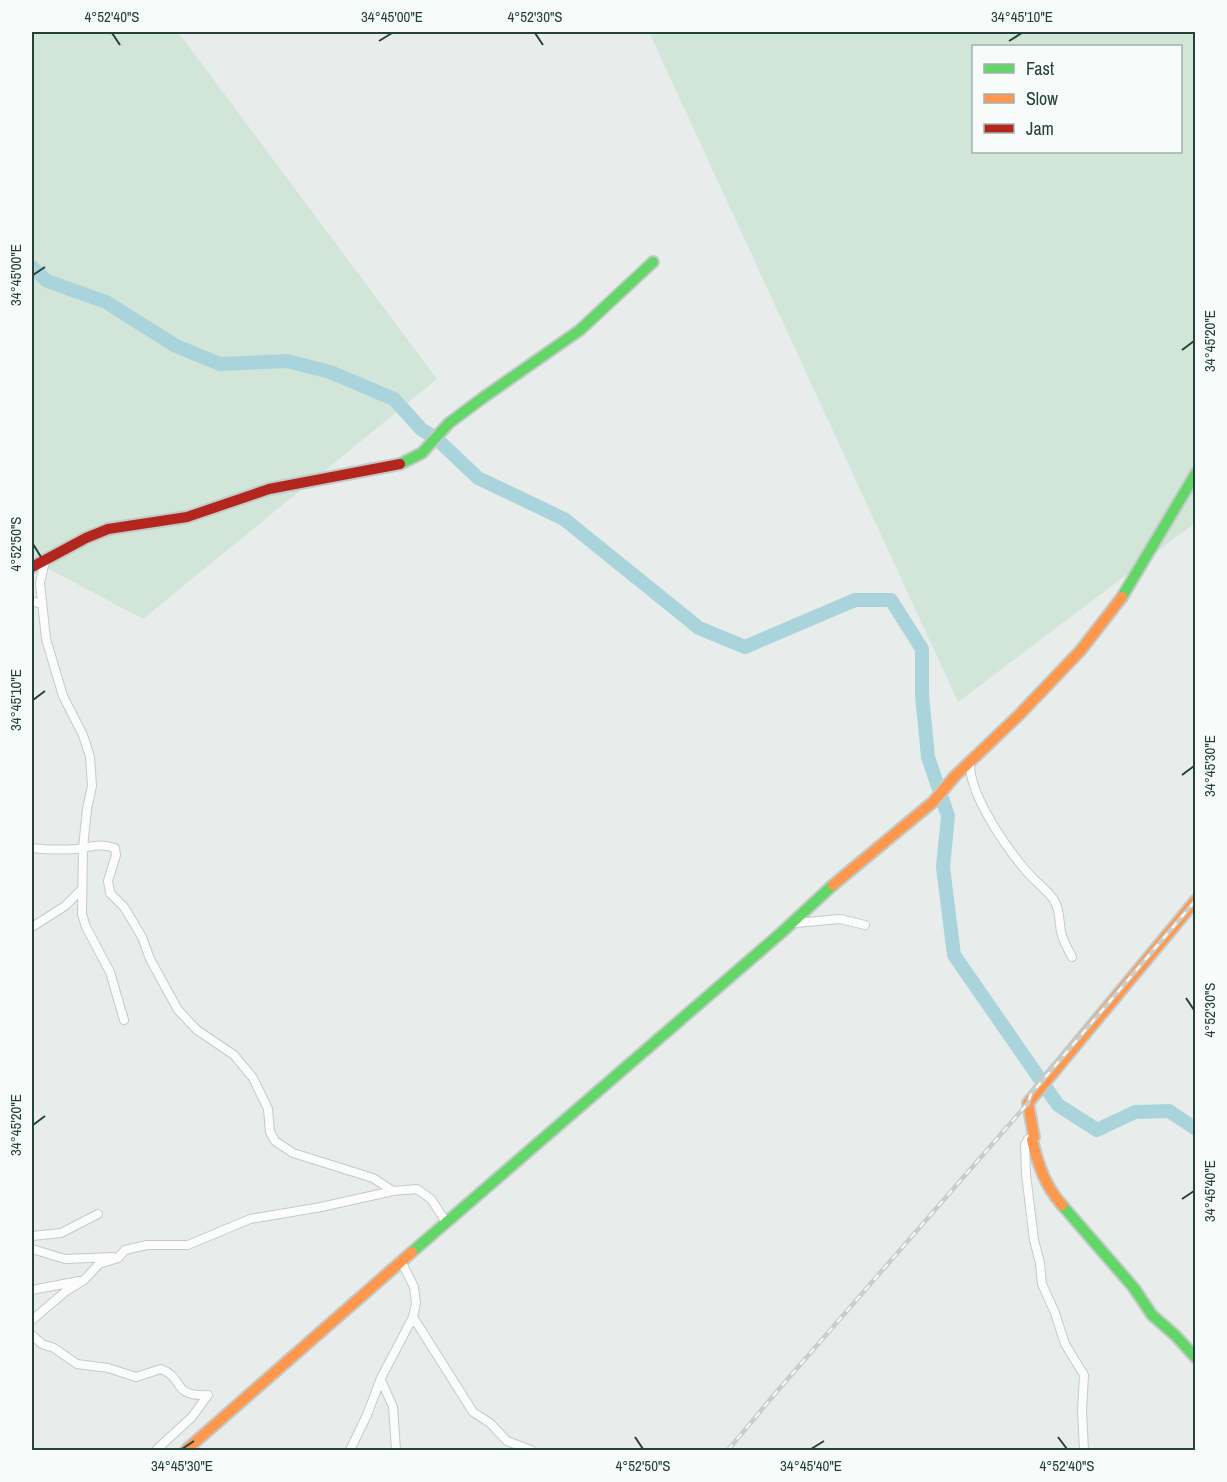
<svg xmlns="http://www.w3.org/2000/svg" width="1227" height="1482" viewBox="0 0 1227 1482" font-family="'Archivo Narrow',sans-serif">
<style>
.green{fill:#d1e6d8;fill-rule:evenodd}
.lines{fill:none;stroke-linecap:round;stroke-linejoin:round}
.river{stroke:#a9d4db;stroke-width:14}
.street-casing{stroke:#c5cac8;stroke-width:10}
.fast-casing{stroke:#c3cbc8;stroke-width:14}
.slow-casing{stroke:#c3cbc8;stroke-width:14}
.jam-casing{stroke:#c3cbc8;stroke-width:14}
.street{stroke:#fcfcfc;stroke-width:8}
.fast{stroke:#63d668;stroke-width:10}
.slow{stroke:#ff974d;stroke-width:10}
.jam{stroke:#b3261e;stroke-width:10}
.rail-casing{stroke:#c9cdcc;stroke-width:4.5}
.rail{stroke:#f7fbf9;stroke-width:2;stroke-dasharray:7;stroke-linecap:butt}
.ticks{fill:none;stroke:#24423a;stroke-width:2}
.neatline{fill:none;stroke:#24423a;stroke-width:2}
.ticks-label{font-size:15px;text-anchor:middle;fill:#24423a}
</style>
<rect width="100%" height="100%" fill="#e8edeb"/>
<path class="green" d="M32 32H178L437 379 143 619 32 560Z
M649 32H1195V523L958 702ZM974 46H1180V152H974Z"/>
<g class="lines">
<path class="river" d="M32 267 47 281 106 302 176 346 220 364 287 361 330 372 394 399 421 429 437 439 478 478 564 519 699 628 745 647 855 600H891L922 649V695L928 757 948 816 943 867 954 955 1058 1105 1097 1130 1135 1112 1169 1111 1196 1129"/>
<defs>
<path id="street" d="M45 561 40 583 46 639 63 696 83 735 90 757 92 786 87 809 83 848 82 914 86 927 110 972 124 1020
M32 601 41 604
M970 763C969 795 1007 849 1028 873 1036 882 1047 890 1054 900 1060 909 1059 921 1061 932 1063 941 1068 949 1072 957
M32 848C47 850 61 850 76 849 93 847 97 843 115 848L116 855 108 881 110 893 124 907 142 937 150 959 178 1010 197 1030 234 1055 253 1078 268 1109 270 1132 275 1141 293 1153 373 1178 393 1191
M795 923 840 919 865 925
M32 927 65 906 82 889
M1034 1137 1028 1139 1025 1145 1026 1174 1034 1240 1040 1263 1042 1284 1055 1313 1065 1344 1084 1375 1082 1411 1084 1450
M32 1236 61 1233 98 1214
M32 1249 65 1259 113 1257
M32 1290 79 1281
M413 1317 473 1412 490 1423 507 1441 531 1450
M32 1320 66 1291 84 1280 99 1264 118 1258 125 1250 147 1245H188L250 1219 321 1207 393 1191 417 1189 431 1199 446 1222
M32 1335 42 1344 54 1348 77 1364 108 1368 136 1377 161 1369C185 1378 171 1397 208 1395
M381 1380 393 1407 396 1450
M156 1450 192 1417 208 1395
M350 1450 367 1415 381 1378 413 1317 416 1303 414 1287 401 1261"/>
<path id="fast" d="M400 464 422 453 449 423 484 397 580 330 653 262
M1122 597 1196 473
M1062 1205 1134 1288 1152 1315 1176 1336 1196 1358
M412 1252 781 933 833 885"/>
<path id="slow" d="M833 885 933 802 955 776 1019 715 1081 650 1122 597
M1062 1205C1045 1186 1038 1164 1032 1140L1034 1137 1028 1103 1196 900
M186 1450 412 1252"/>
<path id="jam" d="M32 567 86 538 108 529 187 517 269 489 400 464"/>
</defs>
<use href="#street" class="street-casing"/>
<use href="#fast" class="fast-casing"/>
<use href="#slow" class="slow-casing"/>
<use href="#jam" class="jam-casing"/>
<use href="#street" class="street"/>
<use href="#fast" class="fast"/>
<use href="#slow" class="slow"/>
<use href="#jam" class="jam"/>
<defs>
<path id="rail" d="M728 1450 779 1389 1028 1103 1031 1094 1196 900"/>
</defs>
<use href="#rail" class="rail-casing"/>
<use href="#rail" class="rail"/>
</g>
<path class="ticks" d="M112 33 120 45M535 33 543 45M379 41 392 33M1009 41 1022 33M33 275 45 267M1182 350 1194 341M33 544 41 557M33 700 45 691M1182 775 1194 766M1186 998 1194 1010M33 1125 45 1116M1182 1199 1194 1191M635 1437 643 1449M1058 1437 1067 1449M182 1449 194 1441M811 1449 824 1441"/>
<rect width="1227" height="1482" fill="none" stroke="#f7fbf9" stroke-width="66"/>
<rect x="972" y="45" width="210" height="108" fill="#f7fbf9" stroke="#a3b1ad" stroke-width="1.5"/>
<rect x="984" y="64" width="30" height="9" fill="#63d668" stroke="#a3b1ad" stroke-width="1.5"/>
<text x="1026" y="75" font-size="18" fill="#24423a">Fast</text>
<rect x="984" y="94" width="30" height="9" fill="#ff974d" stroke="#a3b1ad" stroke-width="1.5"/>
<text x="1026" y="105" font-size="18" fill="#24423a">Slow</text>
<rect x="984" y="124" width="30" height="9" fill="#b3261e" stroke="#a3b1ad" stroke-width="1.5"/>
<text x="1026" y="135" font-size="18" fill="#24423a">Jam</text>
<rect x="33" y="33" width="1161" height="1416" class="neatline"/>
<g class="ticks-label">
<text x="112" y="22">4°52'40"S</text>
<text x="392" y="22">34°45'00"E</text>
<text x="535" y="22">4°52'30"S</text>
<text x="1022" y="22">34°45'10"E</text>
<text transform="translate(16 275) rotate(-90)" y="5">34°45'00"E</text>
<text transform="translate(1210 341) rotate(-90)" y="5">34°45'20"E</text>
<text transform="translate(16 544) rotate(-90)" y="5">4°52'50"S</text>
<text transform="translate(16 700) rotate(-90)" y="5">34°45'10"E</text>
<text transform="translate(1210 766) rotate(-90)" y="5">34°45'30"E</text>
<text transform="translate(1210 1010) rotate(-90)" y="5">4°52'30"S</text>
<text transform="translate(16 1125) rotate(-90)" y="5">34°45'20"E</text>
<text transform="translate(1210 1191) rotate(-90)" y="5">34°45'40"E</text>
<text x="182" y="1471">34°45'30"E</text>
<text x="643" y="1471">4°52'50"S</text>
<text x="811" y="1471">34°45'40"E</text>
<text x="1067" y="1471">4°52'40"S</text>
</g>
</svg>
